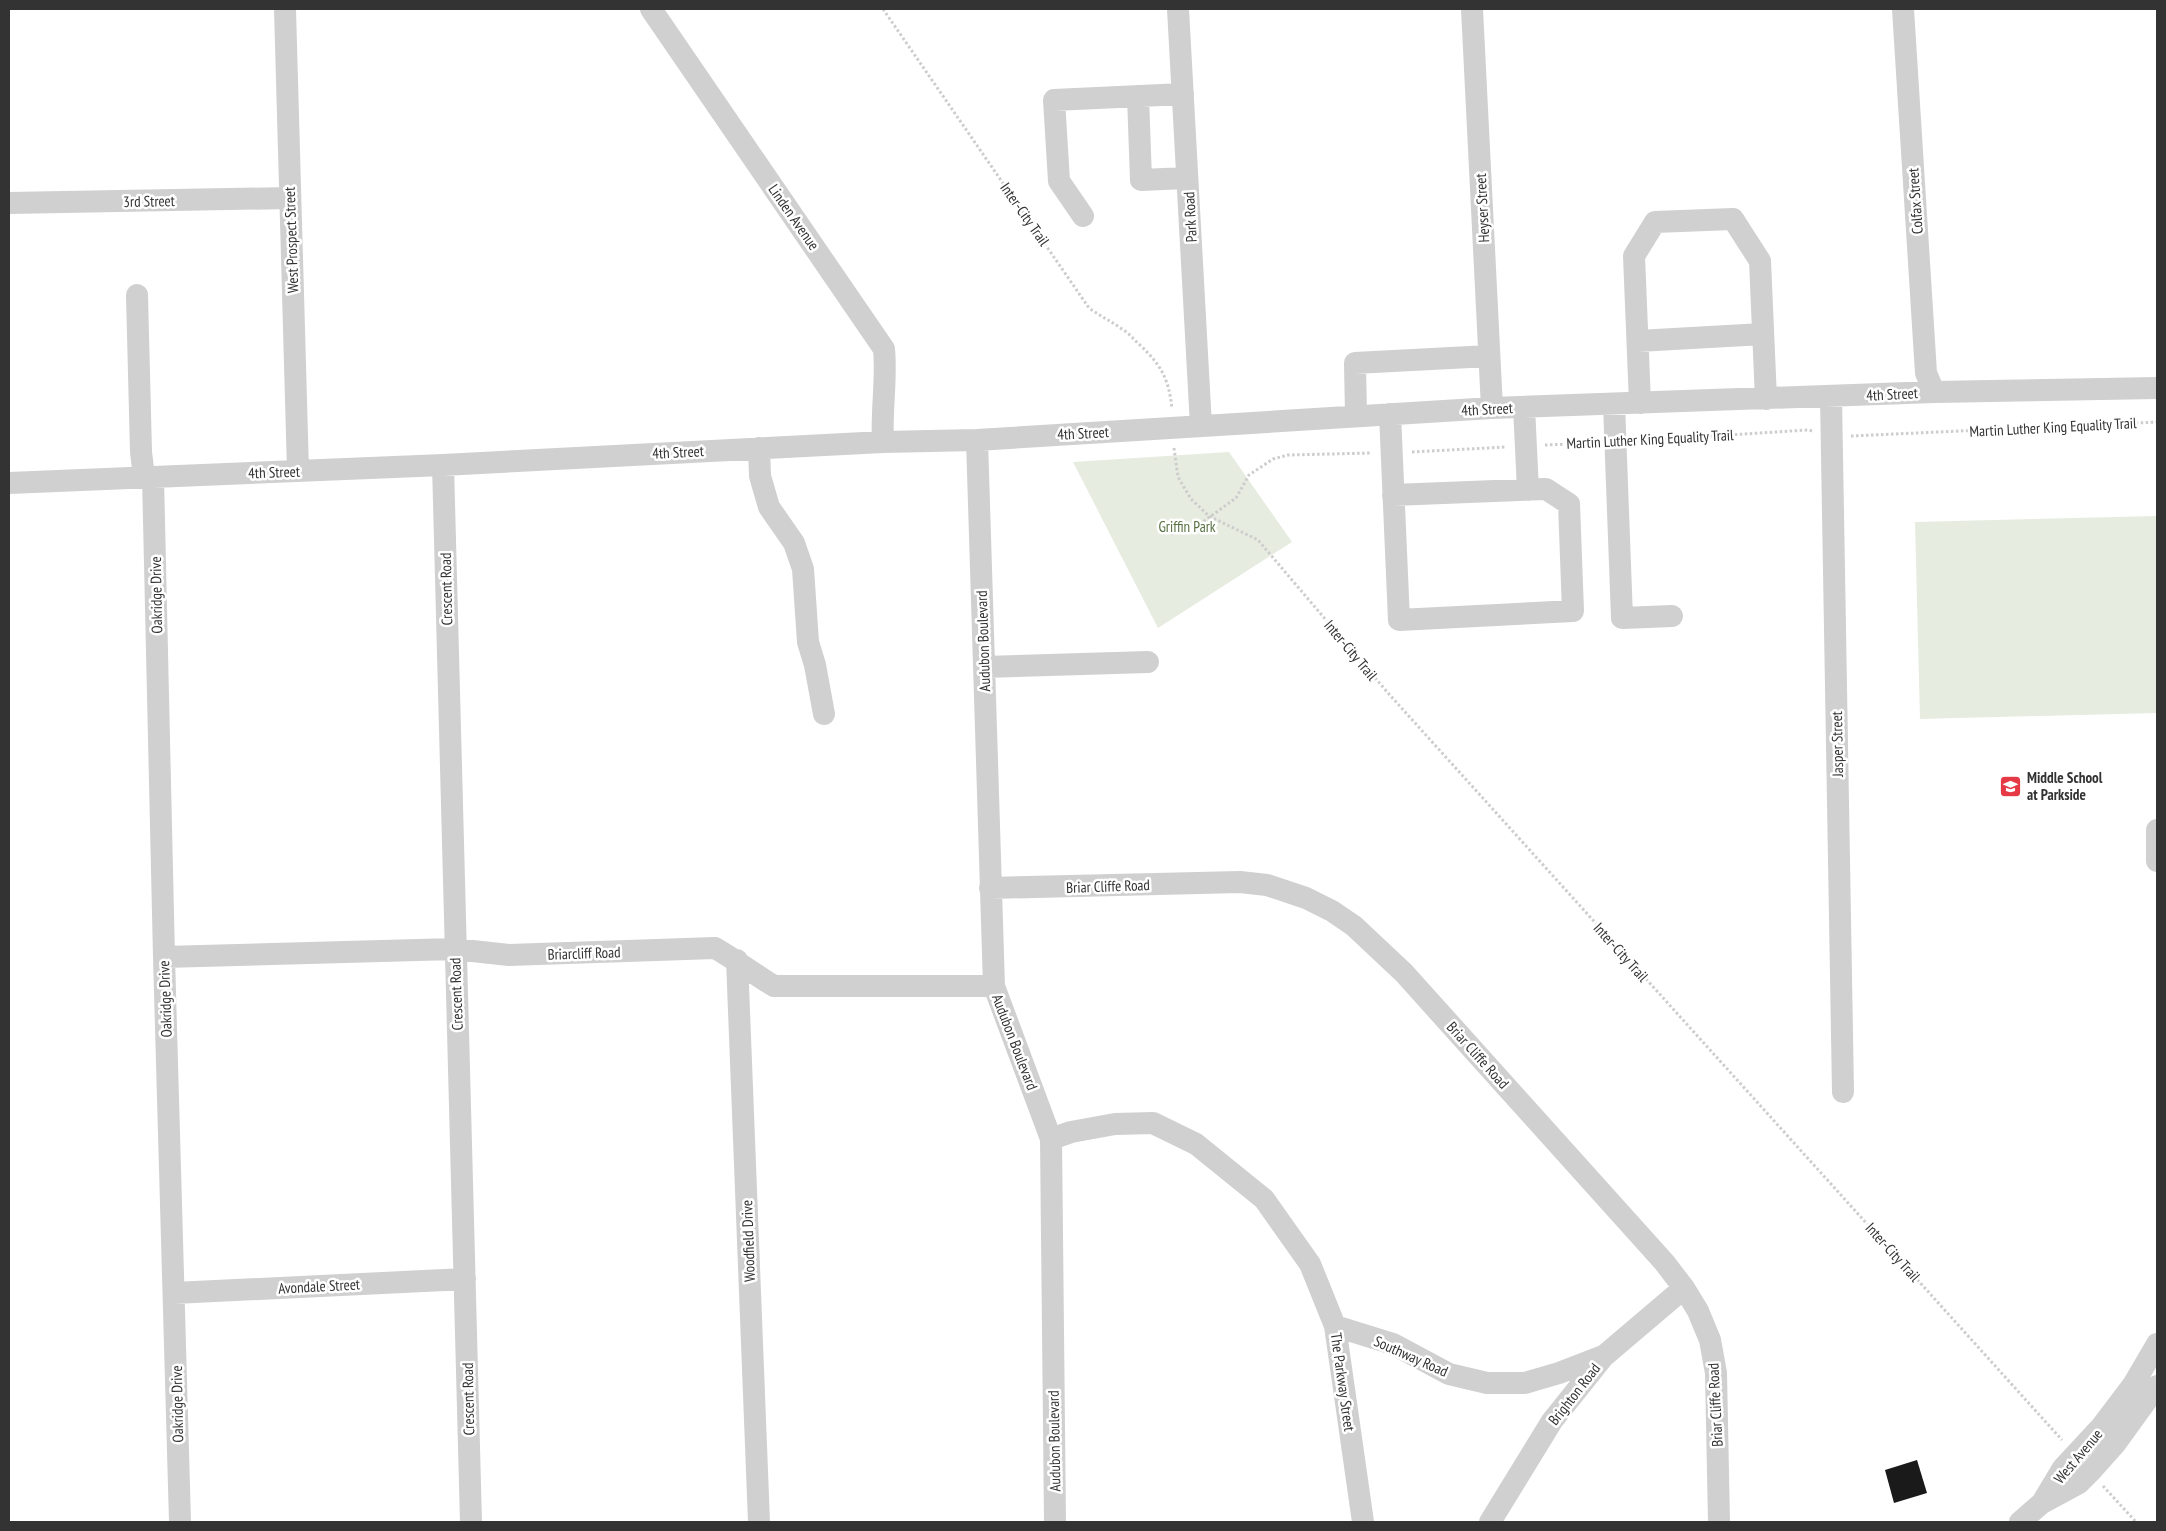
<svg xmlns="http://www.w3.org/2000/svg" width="2166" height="1531" viewBox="0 0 2166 1531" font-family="'PT Sans Narrow',sans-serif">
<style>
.green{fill:#e6ecdf}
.building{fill:#1a1a1a}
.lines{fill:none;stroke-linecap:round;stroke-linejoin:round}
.path{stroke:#cdcdcd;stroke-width:3;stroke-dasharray:2.5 2.5;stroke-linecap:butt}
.minor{stroke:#d0d0d0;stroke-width:22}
.labels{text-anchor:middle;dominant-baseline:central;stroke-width:5;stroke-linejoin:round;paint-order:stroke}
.street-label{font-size:15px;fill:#333;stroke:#fff}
.park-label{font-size:15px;fill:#56703f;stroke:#fff}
.poi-label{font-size:15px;font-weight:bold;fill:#333;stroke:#fff;text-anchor:start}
</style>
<rect width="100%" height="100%" fill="#fff"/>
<path class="green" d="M1229 452 1292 542 1158 628 1073 462Z
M2157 516V713L1920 719 1915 522Z"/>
<path class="building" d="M1917 1460 1927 1493 1894 1503 1885 1470Z"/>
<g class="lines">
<path class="path" d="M883 9 1089 308C1100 316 1111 321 1122 329 1129 333 1134 340 1140 345 1161 365 1169 379 1172 409
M1851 436 2157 422
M1635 441 1807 430 1813 431
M1545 445 1596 443
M1174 448 1178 477 1191 499 1209 516 1258 540 1388 693 2062 1440
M1412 452 1506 447
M1171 534 1200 524 1236 498 1249 475 1273 459 1288 455 1371 453
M2103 1486 2136 1522"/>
<path class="minor" d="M285 9 298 471
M651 9 884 349C887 380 881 411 883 442
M1178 9 1201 426
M1472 9 1492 408
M1903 9 1926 373 1934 392
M1138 96 1141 180 1187 178
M9 203 290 198
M1083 216 1059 181 1054 100 1183 94
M137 295 141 452 144 477
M1638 341 1763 334
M1831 397 1843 1092
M1640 403 1634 256 1655 222 1733 219 1760 261 1766 399
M1614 404 1622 618 1672 616
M1524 407 1528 490
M1390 414 1399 620 1573 611 1569 504 1546 489 1393 495
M1356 416 1355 363 1489 356
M977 440 994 986 1051 1139 1055 1522
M759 448 760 476 769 507 794 543 803 569 808 642 815 665 824 714
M443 465 471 1522
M153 477 164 957 180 1522
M9 483 443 465 883 442 977 440 1492 408 1934 392 2157 388
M984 667 1148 662
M2157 830V861
M990 888 1240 882 1267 885 1306 898 1332 911 1354 926 1404 973 1664 1262 1684 1288 1698 1311 1710 1340 1716 1373 1719 1522
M164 957 454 949 509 955 715 948C736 960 754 974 774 986H994
M737 960 759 1522
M1051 1139 1071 1132 1115 1124 1153 1123 1196 1144 1264 1199 1310 1264 1335 1326 1363 1522
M174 1293 465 1279
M1335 1326 1393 1344 1449 1374 1487 1383H1525L1559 1373 1603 1356
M2042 1503 2063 1468 2102 1426 2133 1385 2157 1344
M1490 1522 1552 1421 1604 1356 1684 1288
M2020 1522 2042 1503 2079 1483 2091 1471 2115 1444 2157 1386"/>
</g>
<defs>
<symbol id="school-square" viewBox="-11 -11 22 22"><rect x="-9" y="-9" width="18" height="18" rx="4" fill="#e63946" stroke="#fff"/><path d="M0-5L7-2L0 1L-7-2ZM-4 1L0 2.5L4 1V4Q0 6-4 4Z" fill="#fff"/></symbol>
</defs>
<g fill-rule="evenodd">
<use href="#school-square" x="1998" y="774" width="25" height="25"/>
</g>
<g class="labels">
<g class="street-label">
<text transform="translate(149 201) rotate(-1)">3rd Street</text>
<text transform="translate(1915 201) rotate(-94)">Colfax Street</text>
<text transform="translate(1482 208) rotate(-93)">Heyser Street</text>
<text transform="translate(1025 214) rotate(55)">Inter-City Trail</text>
<text transform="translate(794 217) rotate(55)">Linden Avenue</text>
<text transform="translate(1190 217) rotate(-93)">Park Road</text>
<text transform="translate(291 240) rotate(-92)">West Prospect Street</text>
<text transform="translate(1892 394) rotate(-3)">4th Street</text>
<text transform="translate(1487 409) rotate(-3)">4th Street</text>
<text transform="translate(2053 427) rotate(-3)">Martin Luther King Equality Trail</text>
<text transform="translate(1083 433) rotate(-3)">4th Street</text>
<text transform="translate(1650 439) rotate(-3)">Martin Luther King Equality Trail</text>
<text transform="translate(678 452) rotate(-3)">4th Street</text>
<text transform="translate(274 472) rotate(-2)">4th Street</text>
<text transform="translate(446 589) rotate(-91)">Crescent Road</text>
<text transform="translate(156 595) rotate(-91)">Oakridge Drive</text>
<text transform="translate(983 641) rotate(-92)">Audubon Boulevard</text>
<text transform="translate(1351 650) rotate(50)">Inter-City Trail</text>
<text transform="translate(1837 744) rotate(-91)">Jasper Street</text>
<text transform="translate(1108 886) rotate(-2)">Briar Cliffe Road</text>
<text transform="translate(1621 952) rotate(48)">Inter-City Trail</text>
<text transform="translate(584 953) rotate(-2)">Briarcliff Road</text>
<text transform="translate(456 994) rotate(-92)">Crescent Road</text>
<text transform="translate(165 999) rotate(-92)">Oakridge Drive</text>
<text transform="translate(1015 1042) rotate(69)">Audubon Boulevard</text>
<text transform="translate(1478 1055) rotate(48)">Briar Cliffe Road</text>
<text transform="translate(748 1241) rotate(-92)">Woodfield Drive</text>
<text transform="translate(1893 1252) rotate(48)">Inter-City Trail</text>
<text transform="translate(319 1286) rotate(-3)">Avondale Street</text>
<text transform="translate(1411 1356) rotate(24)">Southway Road</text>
<text transform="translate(1343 1382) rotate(82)">The Parkway Street</text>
<text transform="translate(1574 1394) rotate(-52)">Brighton Road</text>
<text transform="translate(468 1399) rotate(-91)">Crescent Road</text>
<text transform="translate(177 1404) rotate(-91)">Oakridge Drive</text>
<text transform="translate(1715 1405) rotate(-93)">Briar Cliffe Road</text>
<text transform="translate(1054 1441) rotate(-91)">Audubon Boulevard</text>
<text transform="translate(2078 1456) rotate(-50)">West Avenue</text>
</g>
<g class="park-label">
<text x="1187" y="526">Griffin Park</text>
</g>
<g class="poi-label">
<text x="2027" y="777">Middle School<tspan x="2027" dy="17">at Parkside</tspan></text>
</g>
</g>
<rect width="2166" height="1531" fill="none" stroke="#333333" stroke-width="20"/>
</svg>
